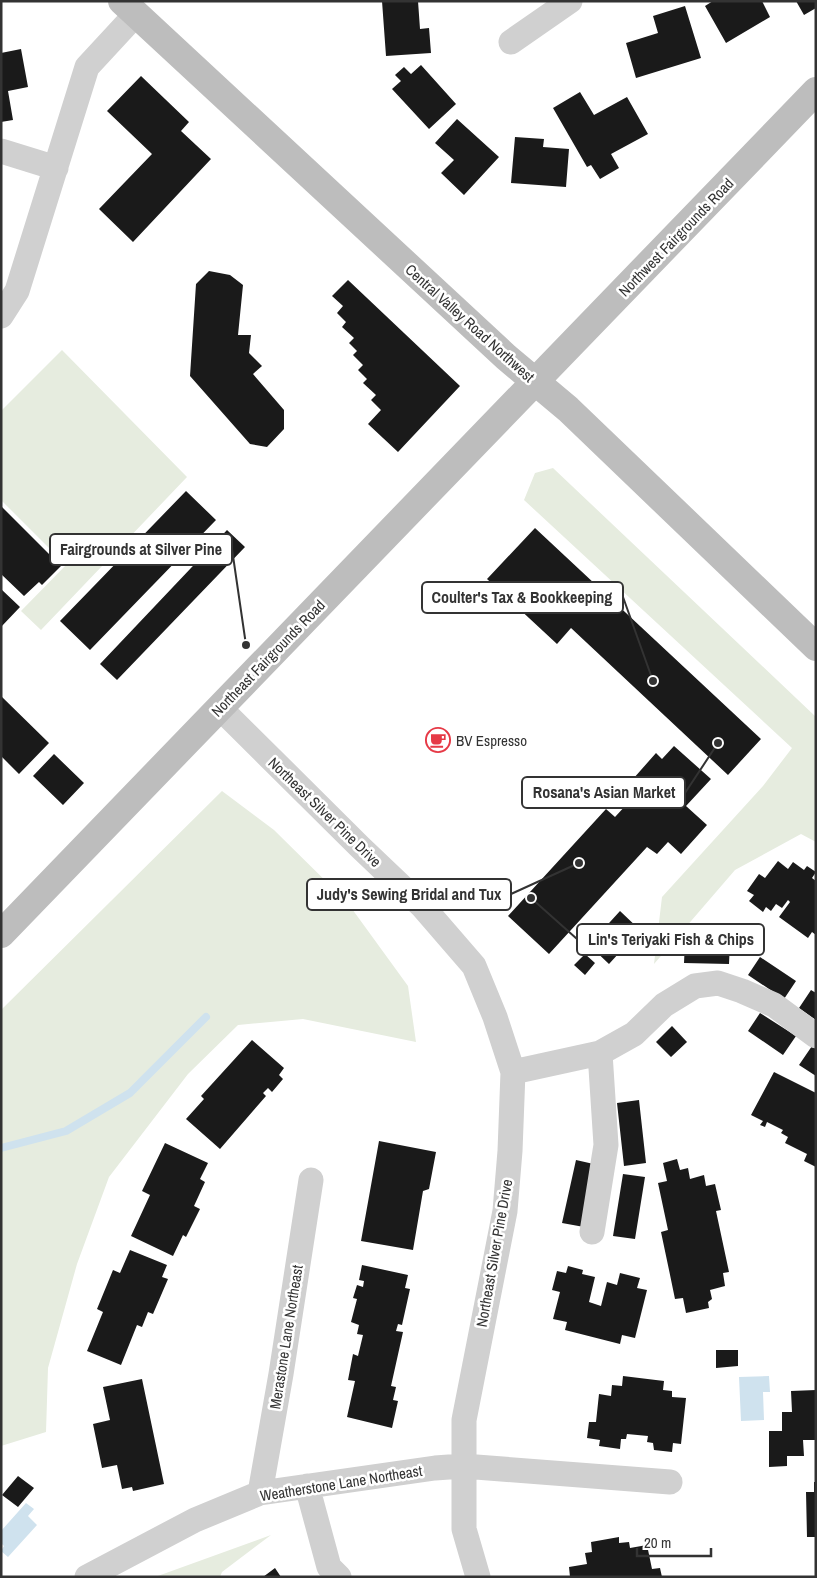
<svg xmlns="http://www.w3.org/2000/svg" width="817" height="1578" viewBox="0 0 817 1578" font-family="'Archivo Narrow',sans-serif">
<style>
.green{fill:#e6ecdf}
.water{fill:#cfe2ee}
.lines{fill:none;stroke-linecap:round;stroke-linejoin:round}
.stream{stroke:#cfe2ee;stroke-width:8}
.building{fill:#1a1a1a}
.street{stroke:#d0d0d0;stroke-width:25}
.secondary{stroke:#bdbdbd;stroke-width:28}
.labels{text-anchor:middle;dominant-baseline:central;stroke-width:5;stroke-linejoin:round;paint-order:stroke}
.street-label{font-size:15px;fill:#333;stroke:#fff}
.poi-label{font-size:15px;fill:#333;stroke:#fff;text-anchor:start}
.leader{fill:none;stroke:#333;stroke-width:2}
.callout-dot{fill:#333;stroke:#fff;stroke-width:2}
.callout{fill:#fff;stroke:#333;stroke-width:2}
.callout-label{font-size:16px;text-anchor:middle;font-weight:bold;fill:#333}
</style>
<rect width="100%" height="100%" fill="#fff"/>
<path class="green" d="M62 350 187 477 41 630 21 611 66 565 1 500V411Z
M553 468 816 717V842L801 834 735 870 654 964 662 897 763 786 792 748 524 500 535 473Z
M222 791 274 830 347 902 408 986 416 1042 303 1019 238 1025 188 1074 109 1177 77 1264 48 1368 46 1432 1 1446V1010Z
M271 1535 222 1572 220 1577H155Z"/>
<path class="water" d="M769 1376 770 1392H763L764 1420 741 1421 739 1377Z
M26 1503 34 1509 28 1516 37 1525 8 1557 1 1551 4 1546 1 1543V1531Z"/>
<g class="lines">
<path class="stream" d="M1 1148 66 1131 130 1093 206 1017"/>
</g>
<path class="building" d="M382 1H418L420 29 429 28 431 53 386 56Z
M713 1H762L770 17 726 43 705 6Z
M796 1H816V8L804 15Z
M685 6 701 58 636 78 626 43 658 33 653 16Z
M21 49 28 87 8 91 13 120 1 122V53Z
M421 65 456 104 429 129 392 89 401 81 395 75 404 67 411 74Z
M141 76 189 122 181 131 211 159 133 242 99 209 152 154 107 111Z
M580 92 594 115 627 97 648 134 611 154 619 168 600 179 591 165 587 167 553 108Z
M457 119 499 157 464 195 441 173 454 160 435 143Z
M515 137 544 139 543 147 569 149 566 187 511 183Z
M209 271 230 275 243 285 238 335H251L249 353 262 366 253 374 284 410V429L267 447 250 444 190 376 196 284Z
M348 280 460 386 398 452 368 424 381 410 371 400 376 395 363 383 367 379 358 370 363 365 353 355 357 351 349 343 354 338 342 327 346 322 337 313 343 306 332 296Z
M186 491 216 520 90 650 60 621Z
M1 506 61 566 42 585 39 582 24 596 1 574Z
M535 528 761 739 728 775 571 628 557 644 487 579Z
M227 530 245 547 117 680 100 664Z
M1 589 20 607 1 627Z
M1 696 49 743 19 774 1 756Z
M437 729 440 730 449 739V741L439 751H437L427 742V740Z
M674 746 711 779 686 806 707 825 681 854 668 842 657 854 647 847 549 954 508 916 606 809 615 817 627 804 618 796 656 753 662 759Z
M54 754 84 783 63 805 33 776Z
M778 861 788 869 793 862 804 870 807 866 816 872 812 878 816 881V935L812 932 808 938 779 917 790 902 788 900 782 908 776 904 771 911 766 907 763 912 749 901 754 895 747 891 759 874 765 878Z
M620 911 640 930 609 964 589 945Z
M685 941H730L729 964 684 963Z
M585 954 595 963 585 975 574 965Z
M760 957 796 981 784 999 748 975Z
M811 990 816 993V1020L799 1008Z
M760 1013 796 1036 783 1055 748 1031Z
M672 1026 687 1042 671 1057 656 1042Z
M252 1040 284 1068 279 1075 283 1079 272 1092 268 1088 263 1093 266 1096 220 1149 186 1119 204 1099 201 1096Z
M812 1046 816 1048V1076L799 1065Z
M774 1072 816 1093V1167L804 1161 807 1154 785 1143 788 1137 781 1133 783 1130 767 1122 765 1127 760 1125 763 1121 751 1115Z
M639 1100 646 1163 624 1166 617 1103Z
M379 1141 436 1152 429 1189 423 1191 413 1250 361 1241Z
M165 1143 208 1163 200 1179 205 1182 194 1206 200 1209 186 1237 183 1235 173 1256 131 1236 150 1195 142 1191Z
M677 1159 680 1170 688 1168 690 1179 704 1175 706 1186 715 1184 721 1210 716 1211 729 1272 723 1273 725 1286 710 1290 712 1299 708 1302 709 1308 686 1313 683 1298 675 1299 669 1270 661 1232 668 1230 658 1183 667 1181 663 1163Z
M576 1160 598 1165 584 1227 562 1223Z
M623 1174 645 1177 635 1239 613 1236Z
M130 1250 167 1265 162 1277 168 1279 153 1314 148 1312 142 1327 137 1325 121 1365 87 1351 103 1312 97 1309 113 1270 120 1273Z
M362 1265 408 1275 405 1288 410 1289 402 1325 398 1324 396 1331 403 1332 391 1386 396 1387 393 1400 398 1401 392 1428 347 1417 355 1381 348 1380 353 1354 358 1356 363 1335 357 1334 359 1325 351 1322 357 1299 353 1298 357 1285 363 1287 364 1281 359 1280Z
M568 1266 583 1270 582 1274 595 1277 589 1302 601 1306 607 1282 617 1285 620 1273 640 1278 637 1288 647 1290 635 1338 622 1335 620 1344 565 1330 567 1322 553 1319 560 1292 552 1290 557 1271 566 1273Z
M716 1350H738V1366L716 1368Z
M623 1376 664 1381 663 1390 672 1391V1397L686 1398 681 1444 673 1443 672 1452 654 1450 653 1443 647 1442 648 1436 627 1434 626 1439H621L620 1449 599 1446 600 1440 587 1438 589 1422H596L599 1394 611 1396 612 1385 622 1386Z
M142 1379 164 1484 133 1491 132 1487 122 1489 117 1465 102 1468 93 1424 110 1420 103 1387Z
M816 1390V1440H803L804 1456H787V1466L769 1467V1431H782V1412H792L791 1391Z
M18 1476 34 1488 18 1507 2 1495Z
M814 1482H816V1537H807L806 1492H814Z
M619 1537V1543L629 1542 630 1548 647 1545 652 1569 660 1568 662 1577H570L569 1567 587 1564 585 1553 592 1552 591 1542Z
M275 1568 281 1577H263Z"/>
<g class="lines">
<path class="street" d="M511 42 570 1
M1 151 56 168
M1 316 17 291 87 67 136 14
M220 708 360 847 423 907 474 966 495 1017 513 1072 510 1151 505 1211 464 1420V1529L478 1577
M513 1072 600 1053 634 1034 664 1005 695 986 718 983 742 991 774 1005 816 1036
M592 1232 606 1145 600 1053
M307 1486 329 1567 339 1577
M260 1493 281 1374 311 1180
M87 1577 195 1520 260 1493 435 1468 463 1466 670 1482"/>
<path class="secondary" d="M122 1 506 357 568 409 816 647
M1 934 816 91"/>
</g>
<defs>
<symbol id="cafe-ring" viewBox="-11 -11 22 22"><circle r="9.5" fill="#fff" stroke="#e63946" stroke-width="1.5"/><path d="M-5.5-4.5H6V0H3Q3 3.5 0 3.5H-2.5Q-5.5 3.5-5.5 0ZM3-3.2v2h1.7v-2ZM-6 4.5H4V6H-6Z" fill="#e63946"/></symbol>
</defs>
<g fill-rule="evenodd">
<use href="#cafe-ring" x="424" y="726" width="28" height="28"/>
</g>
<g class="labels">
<g class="street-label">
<text transform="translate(676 237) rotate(-46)">Northwest Fairgrounds Road</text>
<text transform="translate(470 323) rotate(42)">Central Valley Road Northwest</text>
<text transform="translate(268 658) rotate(-46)">Northeast Fairgrounds Road</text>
<text transform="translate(325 812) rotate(44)">Northeast Silver Pine Drive</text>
<text transform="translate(494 1253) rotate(-80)">Northeast Silver Pine Drive</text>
<text transform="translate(286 1337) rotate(-81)">Merastone Lane Northeast</text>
<text transform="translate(341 1483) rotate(-9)">Weatherstone Lane Northeast</text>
</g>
<g class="poi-label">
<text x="456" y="740">BV Espresso</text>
</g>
</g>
<path class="leader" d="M246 645L232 549M653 681L623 597M718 743L685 793M579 863L511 894M531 898L577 939"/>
<g class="callout-dot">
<circle cx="246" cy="645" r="5"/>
<circle cx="653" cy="681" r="5"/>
<circle cx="718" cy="743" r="5"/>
<circle cx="579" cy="863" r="5"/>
<circle cx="531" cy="898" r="5"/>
</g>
<g class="callout">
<rect x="50" y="534" width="182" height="31" rx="5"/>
<rect x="422" y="582" width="201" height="31" rx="5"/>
<rect x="522" y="777" width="163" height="31" rx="5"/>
<rect x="307" y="879" width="204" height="31" rx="5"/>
<rect x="577" y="924" width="187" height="31" rx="5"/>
</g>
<g class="callout-label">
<text x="141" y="555">Fairgrounds at Silver Pine</text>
<text x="522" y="603">Coulter's Tax &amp; Bookkeeping</text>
<text x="604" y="798">Rosana's Asian Market</text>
<text x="409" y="900">Judy's Sewing Bridal and Tux</text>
<text x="671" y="945">Lin's Teriyaki Fish &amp; Chips</text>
</g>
<rect width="817" height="1578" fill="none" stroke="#333333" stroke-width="5"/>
<path d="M637 1548v8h74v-8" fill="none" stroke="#333333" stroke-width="2.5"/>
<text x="644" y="1548" font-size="15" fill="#333333" stroke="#ffffff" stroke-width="4" paint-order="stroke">20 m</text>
</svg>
